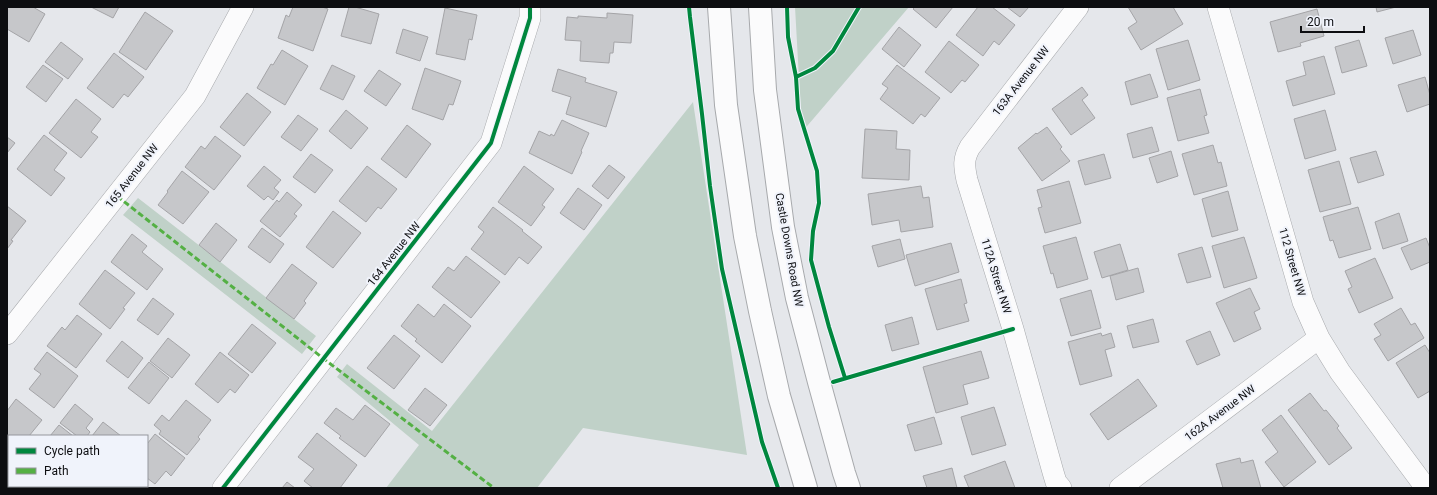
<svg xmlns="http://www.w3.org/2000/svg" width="1437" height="495" viewBox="0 0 1437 495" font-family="Roboto,sans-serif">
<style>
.green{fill:#c0d1c8}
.building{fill:#c6c7ca;stroke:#a4a4a7}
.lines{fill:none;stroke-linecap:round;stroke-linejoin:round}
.street-casing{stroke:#a7a9ac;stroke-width:22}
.secondary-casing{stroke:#a7a9ac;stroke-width:24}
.street{stroke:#fbfbfc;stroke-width:21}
.secondary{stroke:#fbfbfc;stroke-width:22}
.quiet{stroke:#54b044;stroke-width:3;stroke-dasharray:6 3;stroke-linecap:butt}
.cycleway-casing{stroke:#f0f3fb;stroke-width:6}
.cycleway{stroke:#00873e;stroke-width:4}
.labels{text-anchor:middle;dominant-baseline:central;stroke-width:4;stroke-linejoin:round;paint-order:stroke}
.street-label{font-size:11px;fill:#0d0e11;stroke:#f0f3fb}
</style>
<rect width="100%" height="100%" fill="#e5e7eb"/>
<path class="green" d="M795 7H909L802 132Z
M693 102 747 455 583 428 537 488H386L419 445 337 377 347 364 432 431Z
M138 198 316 336 302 354 123 215Z"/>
<path class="building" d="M7 7H33L45 14 29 42 7 29Z
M91 7H119L113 18Z
M293 7H322L328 9 313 51 278 38 286 15 289 17Z
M349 7H355L379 14 371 44 341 36Z
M915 7H953L936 28 913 9Z
M978 7H992L1015 25 999 45 994 41 983 56 956 35Z
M1007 7H1029L1020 17Z
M1128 7H1173L1183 24 1141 50 1128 28 1137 22Z
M1376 7H1396L1377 12Z
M445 8 477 15 472 40 469 39 465 60 436 54Z
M1317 9 1324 36 1300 43 1301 46 1278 52 1270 22Z
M145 12 173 31 146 70 119 52Z
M607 13 633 15 631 43 614 42 613 53H610L609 63 580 61 581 41 565 40 567 17 578 18V16L607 18Z
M899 27 921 45 904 67 882 49Z
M403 29 428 37 420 61 396 53Z
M1413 30 1421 55 1393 64 1385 38Z
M1188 40 1200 80 1168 90 1156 49Z
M1359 40 1367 66 1342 73 1335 47Z
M949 41 979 65 965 82 962 80 951 93 925 72Z
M61 42 83 59 68 79 45 62Z
M282 50 308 66 285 105 257 88 271 64 273 65Z
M114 53 144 77 128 97 124 94 113 108 87 88Z
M1324 56 1335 94 1293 106 1286 81 1306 75 1303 62Z
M43 65 63 79 46 102 26 87Z
M332 65 355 76 343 100 320 89Z
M897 65 940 98 925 117 921 114 913 124 880 99 888 88 882 84Z
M425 68 461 81 453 105 449 104 443 120 412 109Z
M558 69 586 78 585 82 617 92 606 127 566 114 571 97 552 91Z
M379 70 401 84 386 106 364 91Z
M1150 74 1158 97 1131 105 1125 82Z
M1425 77 1430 95V104L1407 112 1398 85Z
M1082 87 1088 95 1082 100 1095 118 1071 135 1052 109Z
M1200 89 1207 115 1204 116 1209 133 1178 141 1167 98Z
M247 93 271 112 244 146 220 127Z
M76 99 101 119 91 132 98 137 81 158 49 133Z
M346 110 368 128 351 149 329 131Z
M1325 110 1336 150 1305 159 1294 119Z
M298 115 318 129 301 151 281 137Z
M562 120 589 133 581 151 582 152 572 174 529 153 539 131 550 136 551 134 554 136Z
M407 125 431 144 406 178 381 159Z
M1047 127 1062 147 1060 149 1070 161 1042 181 1018 148 1036 133 1037 134Z
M1152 127 1159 151 1133 158 1127 134Z
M865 129 897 131 896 149 910 150 909 180 862 178Z
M44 135 67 153 54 170 65 178 51 196 17 169Z
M215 136 241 156 214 190 185 167 201 146 205 149Z
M7 137 15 143 7 153Z
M1213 145 1218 163 1221 162 1227 186 1194 195 1182 154Z
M1171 151 1178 176 1157 183 1149 158Z
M1376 151 1384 175 1358 183 1350 158Z
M311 154 333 170 315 193 293 177Z
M1104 154 1111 178 1085 185 1078 161Z
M1339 161 1351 204 1320 212 1308 170Z
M609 165 625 177 608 199 592 186Z
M264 166 281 180 274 188 279 192 273 200 268 196 264 200 247 186Z
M367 166 397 189 381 209 378 207 366 222 339 201Z
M524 166 554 189 542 205 545 207 531 226 498 202Z
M182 171 209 192 183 224 158 205 168 192 167 191Z
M1069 181 1081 223 1045 233 1038 208 1042 207 1037 190Z
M921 186 923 198 929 197 933 227 901 232 899 220 872 225 868 194Z
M578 188 602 205 584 230 560 213Z
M1228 191 1238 230 1212 237 1202 199Z
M287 192 302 205 294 214 297 216 280 237 260 221 277 200 279 202Z
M7 206 26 221 11 240 13 241 7 249Z
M493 207 523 230 522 231 542 247 528 264 519 257 505 275 471 249 484 232 478 227Z
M1358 207 1371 249 1339 258 1333 240 1330 241 1323 217Z
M333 211 361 233 333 268 306 247Z
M1399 213 1408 241 1383 249 1375 222Z
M216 223 237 240 220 262 199 245Z
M262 228 284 244 270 263 248 247Z
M132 234 147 246 142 252 163 269 147 290 111 262Z
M1076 237 1088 279 1057 288 1053 273 1051 274 1043 246Z
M1244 237 1257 278 1224 288 1212 246Z
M1426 238 1430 248V262L1411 270 1401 248Z
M900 239 905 259 878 267 872 246Z
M951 243 959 272 915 286 906 255Z
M1120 244 1128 270 1102 278 1094 252Z
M1202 247 1211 277 1187 283 1178 254Z
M466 256 500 282 471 318 432 287 448 267 454 271Z
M1375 258 1393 298 1359 313 1348 289 1352 287 1345 271Z
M292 264 317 283 304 301 306 303 294 319 266 298Z
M1138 268 1144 292 1116 300 1110 276Z
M105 270 135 293 123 308 125 309 110 329 79 304Z
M961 279 967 303 964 304 969 321 937 330 925 289Z
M1250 288 1260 309 1254 312 1261 329 1234 342 1216 303Z
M1091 290 1101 328 1071 336 1060 299Z
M153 298 174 314 158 335 137 320Z
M418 304 434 317 444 304 471 326 442 363 415 341 417 339 401 326Z
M1401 308 1411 325 1415 323 1424 338 1388 361 1374 339 1381 335 1374 324Z
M77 315 102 334 76 368 47 346 62 327 65 330Z
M912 317 919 344 892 351 885 325Z
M1153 319 1159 342 1133 348 1127 326Z
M252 324 276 343 252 373 228 354Z
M1210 331 1220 355 1197 365 1186 341Z
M1101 333 1102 336 1111 333 1115 347 1105 350 1112 376 1080 385 1068 342Z
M394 335 420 356 394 389 367 368Z
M168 338 190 355 172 378 150 361Z
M122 341 143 358 128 378 106 361Z
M1425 345 1430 353V391L1418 398 1396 363Z
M981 351 989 378 963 385 968 404 936 413 923 367Z
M47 352 78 376 54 408 29 389 41 374 34 369Z
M220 352 249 375 235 393 230 389 218 403 195 384Z
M149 362 169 378 149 404 128 388Z
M1138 379 1157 406 1108 440 1090 414Z
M425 388 447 405 430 426 408 410Z
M1310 393 1324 411 1326 410 1339 426 1337 428 1352 448 1329 465 1288 410Z
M16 399 42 420 29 436H9V447L7 446V411Z
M186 400 211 420 198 437 200 439 187 455 159 434 161 431 154 425 162 415 169 421Z
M75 404 93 419 86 428 90 432 87 436H77L60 423Z
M365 405 390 424 365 457 339 438 341 436 324 423 336 408 353 420Z
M994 407 1006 445 972 455 961 417Z
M1281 415 1316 462 1284 487 1265 462 1278 452 1262 430Z
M934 417 942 444 915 451 907 425Z
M103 422 121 436H92Z
M59 425 73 436H50Z
M317 433 357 465 340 488H313L304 481 314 469 298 457Z
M155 434 185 458 171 476 166 471 155 484 147 478V444Z
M1240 458 1241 463 1253 460 1261 488H1223L1216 464Z
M7 459 9 461V486H11L10 488H7Z
M1005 461 1015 488H969L964 476Z
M952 468 957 488H927L923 476Z
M287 482 295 488H282Z
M56 486H89L87 488H58Z"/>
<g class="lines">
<defs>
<path id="street" d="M1218 7 1303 302 1319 338 1340 372 1426 488
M7 334 195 96 243 7
M223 488 491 143 530 18V7
M1061 488 1056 482 1053 472 1013 329 967 180C964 166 963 159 970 147L1078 7
M1120 488 1319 338"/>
<path id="secondary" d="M719 7 726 105 745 236 760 311 779 396 806 488
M760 7 765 90 783 227 797 298 819 382 844 473 849 488"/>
</defs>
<use href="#street" class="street-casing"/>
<use href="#secondary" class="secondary-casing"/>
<use href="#street" class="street"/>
<use href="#secondary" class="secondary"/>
<path class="quiet" d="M117 196 324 359 494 488"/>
<defs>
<path id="cycleway" d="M689 7 690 17 702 114 710 186 722 269 762 442 778 488
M787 7 788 37 796 77 798 109 817 171 819 203 813 231 811 260 829 327 845 378
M796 77 815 68 833 51 859 7
M833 382 1013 329
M223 488 491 143 530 18V7"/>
</defs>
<use href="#cycleway" class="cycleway-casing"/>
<use href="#cycleway" class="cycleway"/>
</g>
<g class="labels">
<g class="street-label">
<text transform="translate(1021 81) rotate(-52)">163A Avenue NW</text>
<text transform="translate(132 176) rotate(-52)">165 Avenue NW</text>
<text transform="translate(789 250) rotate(80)">Castle Downs Road NW</text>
<text transform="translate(394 254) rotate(-52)">164 Avenue NW</text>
<text transform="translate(1292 262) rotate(74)">112 Street NW</text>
<text transform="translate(996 276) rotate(73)">112A Street NW</text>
<text transform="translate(1220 413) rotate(-37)">162A Avenue NW</text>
</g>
</g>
<rect width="1437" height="495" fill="none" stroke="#0d0e11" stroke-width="16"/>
<rect x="8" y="435" width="140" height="52" fill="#f0f3fb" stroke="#95979d"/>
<rect x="16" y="448" width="20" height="6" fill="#00873e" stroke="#95979d"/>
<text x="44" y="455" font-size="12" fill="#0d0e11">Cycle path</text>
<rect x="16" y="468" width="20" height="6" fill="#54b044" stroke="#95979d"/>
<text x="44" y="475" font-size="12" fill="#0d0e11">Path</text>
<path d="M1301 26v6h63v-6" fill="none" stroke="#0d0e11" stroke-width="2"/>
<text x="1307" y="26" font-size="12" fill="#0d0e11" stroke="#f0f3fb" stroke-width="3" paint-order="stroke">20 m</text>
</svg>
